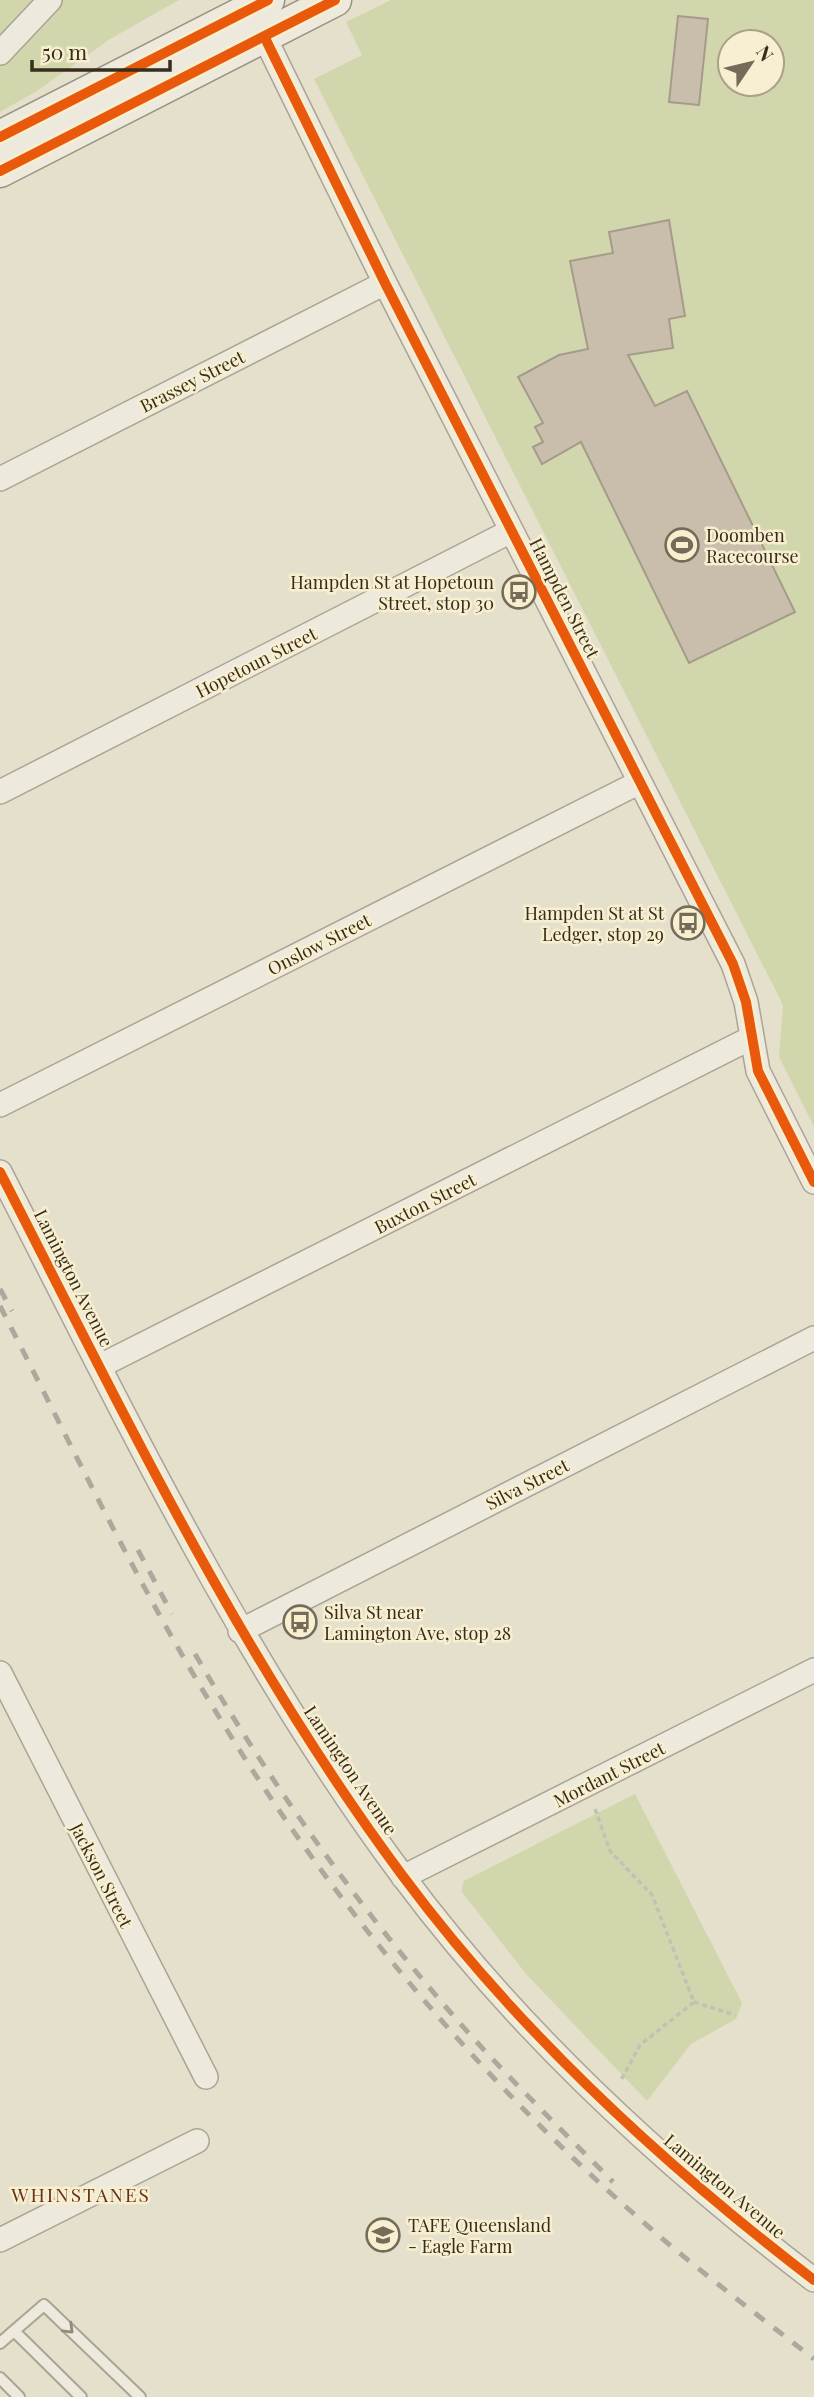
<svg xmlns="http://www.w3.org/2000/svg" width="814" height="2397" viewBox="0 0 814 2397" font-family="'Playfair Display',serif">
<style>
.green{fill:#d2d6ad;fill-rule:evenodd}
.building{fill:#c9beac;stroke:#a59b8a;stroke-width:2}
.lines{fill:none;stroke-linecap:round;stroke-linejoin:round}
.lane-casing{stroke:#aaa494;stroke-width:14}
.street-casing{stroke:#aaa494;stroke-width:26}
.secondary-casing{stroke:#999385;stroke-width:35}
.path{stroke:#c5c0b4;stroke-width:3.5;stroke-dasharray:5 3.5;stroke-linecap:butt}
.lane{stroke:#ede9dd;stroke-width:10}
.street{stroke:#ede9dd;stroke-width:23}
.secondary{stroke:#ede9dd;stroke-width:32}
.rail{stroke:#aba89d;stroke-width:5;stroke-dasharray:12 12;stroke-linecap:butt}
.cycleway-casing{stroke:#f7efd0;stroke-width:15}
.cycleway{stroke:#e8590c;stroke-width:10}
.oneway{stroke:#928a7c}
.labels{text-anchor:middle;dominant-baseline:central;stroke-width:5;stroke-linejoin:round;paint-order:stroke}
.street-label{font-size:18px;fill:#382c1c;stroke:#f7efd0}
.poi-label{font-size:18px;fill:#382c1c;stroke:#f7efd0;text-anchor:start}
.neighbourhood-label{font-size:19px;letter-spacing:2px;fill:#67311a;stroke:#f7efd0}
</style>
<rect width="100%" height="100%" fill="#e5e0cb"/>
<path class="green" d="M0 0H179L110 39 37 91 0 112Z
M391 0H814V1127L779 1057 783 1005 314 79 362 55 346 22ZM730 42H772V84H730Z
M635 1794 742 2003 736 2019 691 2044 647 2101 526 1974 461 1891 464 1881Z"/>
<path class="building" d="M678 16 708 19 699 105 669 102Z
M669 220 685 316 669 319 673 348 628 355 655 406 687 391 795 612 689 663 581 442 542 464 533 447 543 442 535 427 543 423 518 377 559 355 588 349 570 261 613 253 609 232Z"/>
<g class="lines">
<defs>
<path id="lane" d="M14 2331 81 2397
M0 2343 44 2305 140 2397
M0 2378 19 2397"/>
<path id="street" d="M264 36 385 283 733 964 746 1002 758 1071 814 1182
M0 53 50 0
M0 479 385 283
M0 792 511 531
M0 1105 638 783
M0 1172C123 1412 240 1657 402 1875 517 2030 661 2163 814 2280
M100 1366 751 1038
M240 1631 814 1338
M0 1673 206 2077
M403 1877 814 1670
M0 2240 197 2141"/>
<path id="secondary" d="M0 137 268 0
M0 171 335 0"/>
</defs>
<use href="#lane" class="lane-casing"/>
<use href="#street" class="street-casing"/>
<use href="#secondary" class="secondary-casing"/>
<path class="path" d="M595 1809 610 1851 652 1895 694 2002 640 2045 620 2082
M694 2002 735 2015"/>
<use href="#lane" class="lane"/>
<use href="#street" class="street"/>
<use href="#secondary" class="secondary"/>
<path class="rail" d="M0 1289 12 1311
M0 1306C70 1442 136 1582 216 1712 332 1904 480 2081 650 2228 703 2274 759 2316 814 2359
M138 1550 172 1614
M195 1654C269 1781 354 1901 451 2013 502 2072 558 2126 613 2182"/>
<defs>
<path id="cycleway" d="M264 36 385 283 733 964 746 1002 758 1071 814 1182
M0 137 268 0
M0 171 335 0
M0 1172C123 1412 240 1657 402 1875 517 2030 661 2163 814 2280"/>
</defs>
<use href="#cycleway" class="cycleway-casing"/>
<use href="#cycleway" class="cycleway"/>
</g>
<defs><path id="oneway-chevron" d="M-2-3.5L2.5 0L-2 3.5" fill="none" stroke-width="1.6" stroke-linecap="round" stroke-linejoin="round" transform="scale(1.75)"/></defs>
<use class="oneway" href="#oneway-chevron" transform="translate(69 2329) rotate(44)"/>
<defs>
<symbol id="stadium-ring" viewBox="-11 -11 22 22"><circle r="9.5" fill="#f7efd0" stroke="#756b59" stroke-width="1.5"/><path d="M0-5a6.5 5 0 1 0 0 10a6.5 5 0 1 0 0-10ZM-3.5-1.8h7v3.6h-7Z" fill="#756b59"/></symbol>
<symbol id="bus-ring" viewBox="-11 -11 22 22"><circle r="9.5" fill="#f7efd0" stroke="#756b59" stroke-width="1.5"/><path d="M-5-6H5V4H4V6H2V4H-2V6H-4V4H-5ZM-3.5-4V0h7V-4ZM-3.5 1.2v1.5H-2V1.2ZM2 1.2v1.5H3.5V1.2Z" fill="#756b59"/></symbol>
<symbol id="university-ring" viewBox="-11 -11 22 22"><circle r="9.5" fill="#f7efd0" stroke="#756b59" stroke-width="1.5"/><path d="M0-5L7-2L0 1L-7-2ZM-4 1L0 2.5L4 1V4Q0 6-4 4Z" fill="#756b59"/></symbol>
</defs>
<g fill-rule="evenodd">
<use href="#stadium-ring" x="663" y="526" width="38" height="38"/>
<use href="#bus-ring" x="500" y="573" width="38" height="38"/>
<use href="#bus-ring" x="669" y="904" width="38" height="38"/>
<use href="#bus-ring" x="281" y="1603" width="38" height="38"/>
<use href="#university-ring" x="364" y="2216" width="38" height="38"/>
</g>
<g class="labels">
<g class="street-label">
<text transform="translate(192 381) rotate(-27)">Brassey Street</text>
<text transform="translate(565 598) rotate(63)">Hampden Street</text>
<text transform="translate(256 662) rotate(-27)">Hopetoun Street</text>
<text transform="translate(319 944) rotate(-27)">Onslow Street</text>
<text transform="translate(425 1203) rotate(-27)">Buxton Street</text>
<text transform="translate(74 1278) rotate(63)">Lamington Avenue</text>
<text transform="translate(527 1484) rotate(-27)">Silva Street</text>
<text transform="translate(351 1770) rotate(56)">Lamington Avenue</text>
<text transform="translate(609 1774) rotate(-27)">Mordant Street</text>
<text transform="translate(102 1875) rotate(63)">Jackson Street</text>
<text transform="translate(725 2186) rotate(40)">Lamington Avenue</text>
</g>
<g class="poi-label">
<text x="706" y="535">Doomben<tspan x="706" dy="21">Racecourse</tspan></text>
<text x="494" y="582" text-anchor="end">Hampden St at Hopetoun<tspan x="494" dy="21">Street, stop 30</tspan></text>
<text x="664" y="913" text-anchor="end">Hampden St at St<tspan x="664" dy="21">Ledger, stop 29</tspan></text>
<text x="324" y="1612">Silva St near<tspan x="324" dy="21">Lamington Ave, stop 28</tspan></text>
<text x="408" y="2225">TAFE Queensland<tspan x="408" dy="21">- Eagle Farm</tspan></text>
</g>
<g class="neighbourhood-label">
<text x="81" y="2194">WHINSTANES</text>
</g>
</g>
<g transform="translate(751 63) rotate(55)"><circle r="33" fill="#f7efd0" stroke="#aba188" stroke-width="2"/>
<path d="M0-5L12 26L0 18L-12 26Z" fill="#756b59"/>
<text y="-10" font-size="19" font-weight="bold" text-anchor="middle" fill="#382c1c">N</text>
</g>
<path d="M32 60v10h138v-10" fill="none" stroke="#382c1c" stroke-width="3.5"/>
<text x="42" y="60" font-size="21" fill="#382c1c" stroke="#f7efd0" stroke-width="5" paint-order="stroke">50 m</text>
</svg>
